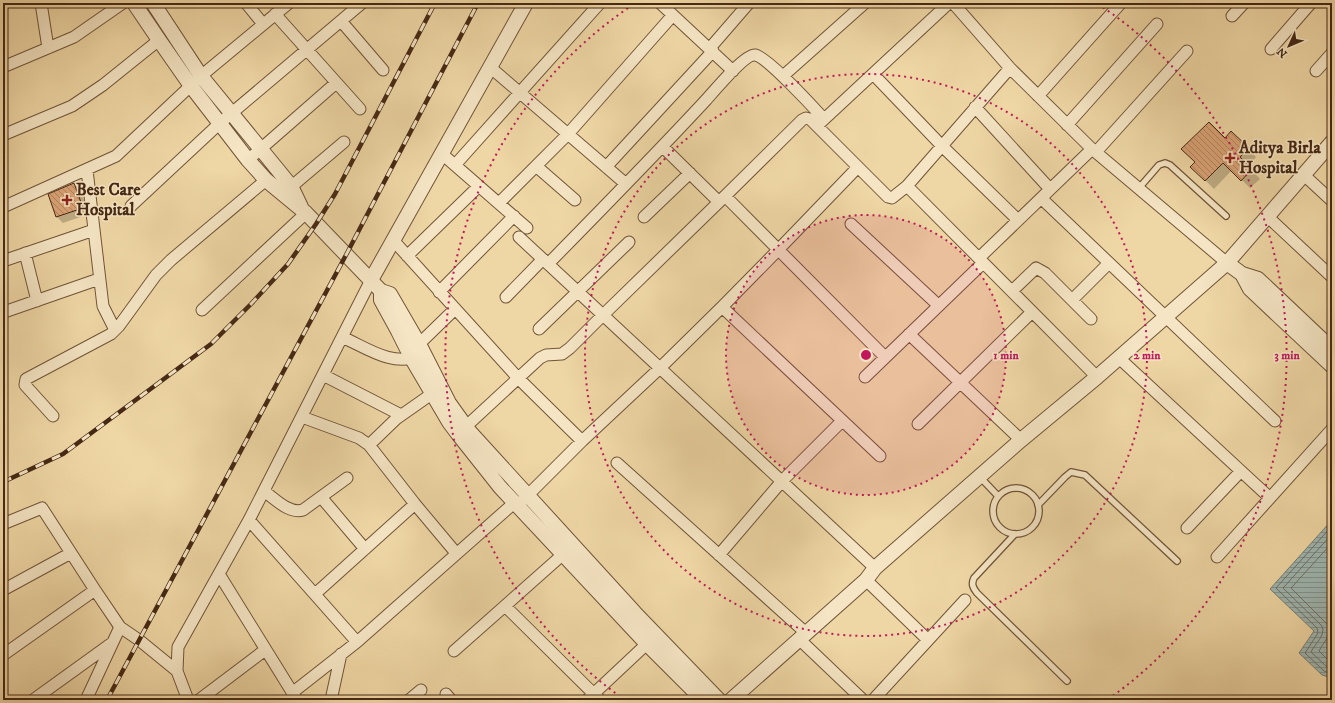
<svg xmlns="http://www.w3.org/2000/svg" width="1335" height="703" viewBox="0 0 1335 703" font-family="'IM FELL DW Pica',serif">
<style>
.water{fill:url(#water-rules);stroke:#7b7e73}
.shadow{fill:#0003}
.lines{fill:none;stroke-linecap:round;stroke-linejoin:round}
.shore{stroke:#727064;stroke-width:1}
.building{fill:url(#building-back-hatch);stroke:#462915}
.service-casing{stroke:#705439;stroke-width:8}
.minor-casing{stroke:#705439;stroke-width:13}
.tertiary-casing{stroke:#705439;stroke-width:16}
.service{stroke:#f5e5c4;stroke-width:5.5}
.minor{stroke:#f5e5c4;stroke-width:11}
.tertiary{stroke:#f5e5c4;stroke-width:14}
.rail-casing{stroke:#462915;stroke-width:4.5}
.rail{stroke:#f5e5c4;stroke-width:3;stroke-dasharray:9;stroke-linecap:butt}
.ring{fill:none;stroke:#c2185b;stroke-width:2;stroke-dasharray:2 4}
.poi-dot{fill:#8f2418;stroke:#f5e5c4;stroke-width:1.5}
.labels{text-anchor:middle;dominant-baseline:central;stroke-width:3;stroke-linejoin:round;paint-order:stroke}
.poi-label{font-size:17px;font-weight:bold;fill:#462915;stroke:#f5e5c4;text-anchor:start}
.centre{fill:#c2185b;stroke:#f5e5c4;stroke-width:2}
.ring-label{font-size:12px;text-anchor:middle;font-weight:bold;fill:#c2185b;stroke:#f5e5c4;stroke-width:3;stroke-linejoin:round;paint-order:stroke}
</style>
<defs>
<pattern id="water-rules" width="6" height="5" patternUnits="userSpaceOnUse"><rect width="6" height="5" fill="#9eb7b2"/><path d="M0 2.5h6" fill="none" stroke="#839590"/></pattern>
<pattern id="building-back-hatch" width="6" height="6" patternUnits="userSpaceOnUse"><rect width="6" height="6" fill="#d9a275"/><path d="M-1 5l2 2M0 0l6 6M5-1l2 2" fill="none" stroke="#b2845f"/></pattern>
</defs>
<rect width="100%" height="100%" fill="#efd7a5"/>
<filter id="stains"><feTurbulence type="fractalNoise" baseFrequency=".005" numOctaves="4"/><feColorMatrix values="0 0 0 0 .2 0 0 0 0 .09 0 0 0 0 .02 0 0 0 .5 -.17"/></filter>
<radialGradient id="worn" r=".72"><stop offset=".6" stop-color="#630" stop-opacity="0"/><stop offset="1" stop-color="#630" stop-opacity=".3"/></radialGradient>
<path class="water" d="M1332 520V678L1322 675 1299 653 1314 631 1270 589Z"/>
<path class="shadow" d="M1231 132 1256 157 1248 166 1260 179 1250 188 1232 170 1214 189 1192 167Z
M74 184 80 190 89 214 63 223 57 217 49 195Z"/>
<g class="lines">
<path class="shore" d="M1332 526 1276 588 1317 628 1318 633 1305 653 1324 671 1332 674
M1332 534 1283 588 1322 626C1326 636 1315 643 1311 652L1327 667 1332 668
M1332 543 1291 588 1327 624C1332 636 1324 641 1319 651L1329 661 1332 662"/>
</g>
<path class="building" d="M1209 122 1225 138 1231 131 1249 148 1240 157 1252 169 1241 181 1223 163 1205 181 1190 167 1195 162 1181 149Z
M74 183 83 208 56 217 48 194Z"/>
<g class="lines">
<defs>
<path id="service" d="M1139 188 1159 165 1165 163 1170 165 1226 216
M979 476 998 496
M993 511a23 23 0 1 1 46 0a23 23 0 1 1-46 0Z
M1038 505 1065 477 1071 472 1085 475 1177 561
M1015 534 974 578C971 584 973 588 977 593L1067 681"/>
<path id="minor" d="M41 3 48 48
M246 3 263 24
M660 3 733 71
M953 3 1010 68 1092 149 1227 263
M3 4 5 3
M275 14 360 109
M1232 16 1244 3
M341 21 383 70
M710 48 749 3
M1271 49 1311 3
M3 67 74 37 123 3
M490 67 626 184
M1316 71 1332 53
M873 74 942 146 1018 220
M783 76 865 3
M1038 96 1120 4
M975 107 1050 189
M819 124 949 3
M1067 125 1157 24
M3 135 72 106 103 85 159 40
M663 147 719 202
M1096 152 1187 51
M441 153 527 228
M248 160 336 83
M455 165 600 3
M536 166 575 200
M606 167 713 51
M87 170 103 306 115 330
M1304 175 1332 201
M907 186 1097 377
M285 192 344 142
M725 196 885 357
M1041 198 1275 421
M499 203 568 134 673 15
M131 206 220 123 362 3
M3 207 116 156 201 76 289 3
M644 217 690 173
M1268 217 1332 277
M851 224 938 305
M519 237 875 568
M393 240 518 378 582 441
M25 253 37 301
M407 256 479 186
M979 258 1092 149
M3 261 94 230
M548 264C601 210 655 155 706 100 714 91 745 54 755 55 766 56 814 108 824 119
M1012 291 1036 268 1045 273 1091 319
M439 292 514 216
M506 297 543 259
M1072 300 1109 263
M722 307 880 456
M202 310 306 213
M7 311 99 279
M539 329 629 242
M909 334 1021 440
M342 337C367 348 392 367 419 356
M419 344 455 309
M1119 358 1270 498
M323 375 401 415
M865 377 983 263
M53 416 25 385 26 379 111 334 119 326 156 275 171 260 266 180
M302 417 359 438 369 445 415 504 456 553
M918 424 1032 312
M460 432 540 358 546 355 562 354 570 348 603 315 719 202 802 120 806 118 810 119 888 197 892 198 907 186 1010 68
M369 445 396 419 433 393
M617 463 806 633
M264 491C275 499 289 514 303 510L347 478
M321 497 365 549
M522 501 582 441 660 368 722 307 778 250 858 167
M249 520 357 642
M3 524 42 508 95 590 120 627
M1187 528 1241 471
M719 555 782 481 842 421
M1217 557 1332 429
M219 574 297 700
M866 580 928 640
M3 590 71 553
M315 594 415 504
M505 606 600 700
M799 639 863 700
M454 651 569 549
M3 655 95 590
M292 693 357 642 514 503
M446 694 451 700
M33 700 112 643
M86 700 120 627 139 640 177 671
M188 700 177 671 178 647 249 520 371 280
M199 700 265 650
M331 700 341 654
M409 700 421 690
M587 700 652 639
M873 700 965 600"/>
<path id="tertiary" d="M134 3 159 40 191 86 248 160 266 180 306 213 381 291 390 294 419 344 449 403 469 431 635 613 719 700
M153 3 201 76 291 186 301 207
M1227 263 1242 274 1258 279 1332 349
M1242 274 1250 289 1332 366
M371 280 526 3
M381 291V300L398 331 412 359 449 422 458 434 500 487 647 644 703 700
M731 700 866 580 875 568 1021 440 1097 377 1227 263 1332 142"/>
</defs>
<use href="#service" class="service-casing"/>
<use href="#minor" class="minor-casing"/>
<use href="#tertiary" class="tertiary-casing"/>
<use href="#service" class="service"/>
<use href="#minor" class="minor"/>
<use href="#tertiary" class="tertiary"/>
<defs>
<path id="rail" d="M3 482 63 454 211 344 251 304 288 264 316 224 335 194 435 3
M107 700 346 255 478 3"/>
</defs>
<use href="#rail" class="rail-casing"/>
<use href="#rail" class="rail"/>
</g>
<circle cx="866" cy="355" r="140" fill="#c2185b" fill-opacity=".12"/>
<g class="ring">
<circle cx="866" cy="355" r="140"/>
<circle cx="866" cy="355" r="281"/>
<path d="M625 700A421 421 0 0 1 634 4M1098 4A421 421 0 0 1 1107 700"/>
</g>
<g class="poi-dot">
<path d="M1228 152h4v4h4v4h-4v4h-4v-4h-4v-4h4z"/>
<path d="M65 194h4v4h4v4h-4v4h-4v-4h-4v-4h4z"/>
</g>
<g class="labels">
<g class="poi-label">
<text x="1239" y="148">Aditya Birla<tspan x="1239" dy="20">Hospital</tspan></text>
<text x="76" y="190">Best Care<tspan x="76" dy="20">Hospital</tspan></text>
</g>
</g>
<circle cx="866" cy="355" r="6" class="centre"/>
<g class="ring-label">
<text x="1006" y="359">1 min</text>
<text x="1147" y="359">2 min</text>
<text x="1287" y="359">3 min</text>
</g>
<rect width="1335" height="703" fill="none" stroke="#efd7a5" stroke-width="16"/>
<rect x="4" y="4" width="1327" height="695" fill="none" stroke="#462915" stroke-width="2"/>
<rect x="8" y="8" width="1319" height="687" fill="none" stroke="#462915"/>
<g transform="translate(1289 46) rotate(226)" stroke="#f5e5c4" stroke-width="3" paint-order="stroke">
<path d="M0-3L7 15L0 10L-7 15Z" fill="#462915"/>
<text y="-6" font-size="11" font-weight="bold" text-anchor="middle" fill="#462915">N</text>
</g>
<rect width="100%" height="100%" filter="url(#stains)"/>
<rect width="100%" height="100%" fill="url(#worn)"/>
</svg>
